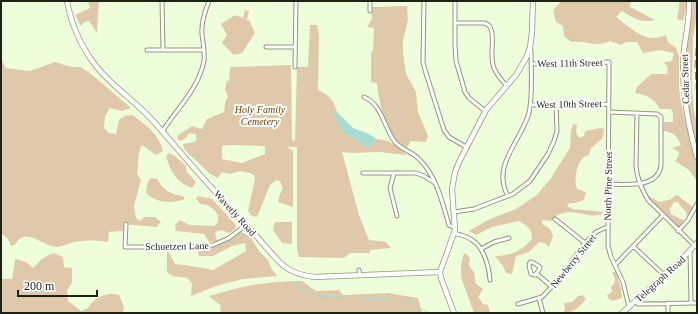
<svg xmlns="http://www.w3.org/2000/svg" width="698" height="314" viewBox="0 0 698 314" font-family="Georgia,serif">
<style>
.green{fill:#e0c9aa;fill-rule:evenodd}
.water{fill:#a7dcd0}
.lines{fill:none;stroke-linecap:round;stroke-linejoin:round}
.stream{stroke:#a7dcd0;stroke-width:1}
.street-casing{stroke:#8c9a7a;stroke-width:5}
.secondary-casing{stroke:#8c9a7a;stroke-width:6}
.street{stroke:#fff;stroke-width:3}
.secondary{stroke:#fff;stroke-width:4.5}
.rail{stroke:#7c8670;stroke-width:1;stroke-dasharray:8 4;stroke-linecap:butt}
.labels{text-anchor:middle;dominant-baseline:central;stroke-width:4;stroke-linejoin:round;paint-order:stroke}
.street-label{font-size:10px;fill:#1d2216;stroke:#fff}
.park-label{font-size:10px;font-style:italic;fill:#694505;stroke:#fff}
</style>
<rect width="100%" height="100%" fill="#eefedb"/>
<path class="green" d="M88 1H99L97 33 89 21 84 22 81 26 75 15 90 8Z
M559 1H631L630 7 655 20C640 23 635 19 622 11L616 17C627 25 640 38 653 38 657 38 663 36 666 35L668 42 676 48 679 56V88L683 112 697 166V181L689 170 675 161 678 157 679 152 672 148 681 145C676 134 674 133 663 131L664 122H673V114L671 109H660C653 97 648 96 635 93L637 87 651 74H667L668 68 664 62 672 61 674 53 660 50 643 53 637 42H626L621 45 610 41C597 48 586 40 571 42L564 36 563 26 556 22 553 10 560 3Z
M679 1H686L687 5 683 21 677 19 679 8Z
M692 1H697V13L693 39 692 87 694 110 697 124V148L692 130 686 87V47Z
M407 6 408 19 403 41V53L406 74 416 92 418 112 428 136 426 142 411 141 407 147C405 146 401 145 399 143 386 132 378 99 377 83L371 82V52L373 50 374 28 367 27 372 19V7Z
M245 10 249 11 247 19H245L249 20 255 33 242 53 234 55 222 43 227 35 221 24 235 15 243 18Z
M310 25H317L319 36 318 90C329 95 334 100 337 112H334L343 133 352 137 364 146H370L376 139C391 140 396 145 406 155L380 152 354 153 342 152 359 215 369 240 386 242 391 248 370 250V253H350L344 258 299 257 297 249V147H287L293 151V207L278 202 280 194 283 189 280 181 276 180 270 185 257 217 252 216 248 211 255 178 253 174 242 171 229 174 222 172 218 178 209 173 184 149 183 144 195 142 197 138 195 134 189 133 185 139 179 141 177 136 192 126 202 129 207 119 224 112 225 103 228 96 225 90 227 80 229 82 230 67 291 65 292 140 295 141 297 67H308ZM228 145 265 146V154L242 163 222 159V146Z
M1 59 6 68 30 71 55 62 71 67H81L96 78 131 108 122 111 110 108 105 116 104 128 109 133 116 134 119 120 125 116 133 115C148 127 158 133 163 151L156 155 142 145C137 153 139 164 137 174L141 180 134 206 136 218 140 221 144 217H155L161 222 156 227 124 224 123 231 109 232 108 242C96 240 86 240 74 242 68 243 62 247 56 247 43 247 25 225 15 245L11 246 8 239 1 233Z
M573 124 577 125 576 133 580 138 584 136 585 131 600 128 604 129 603 138 591 148 589 155C587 156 585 156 583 158 576 164 574 181 577 189L586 192 584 200 575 203H569L567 206 573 209 603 212 601 215C597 215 592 216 588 215 576 213 560 208 552 221L542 220V224L550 229 553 236 549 247 544 243 539 242 529 252 516 256 512 274 506 273 503 266 495 256C511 256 523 250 532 239 532 229 528 226 519 221L492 227 476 235 469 231 488 220 516 209 537 195 551 178 570 148 571 131Z
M169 153 175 156 186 166 187 172 196 182 192 188C177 183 170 171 166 156Z
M151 178 157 179C165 192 169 193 183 196L185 199C172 204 156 203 146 193L148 181Z
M677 195 693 207 688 218C685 207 682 210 678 202H674L670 209 671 214 684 221 682 225 677 227 649 199V196L659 202 669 200Z
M198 196 212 199 236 225 235 229 230 233 221 230 215 232 217 241 209 242 204 234 176 231 175 225 180 220 190 225 214 226 218 222V215C213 208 209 204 200 204L196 198Z
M275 222H292V244L282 243 273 230Z
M241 232 250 236 259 251 268 260 271 268 277 276 243 279 219 285 191 296 192 283 187 278 173 276 167 272V249L175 264 185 265 213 270 246 251 245 243 232 246 213 256H199L197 250C217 247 225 244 241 232Z
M53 253 63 257 64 267 72 268V283L67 290 68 301 81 311C91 308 88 305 95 300 102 294 112 293 119 295L124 307 123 313H1V279H12L15 259 26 262 33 268 42 259Z
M464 253 467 254 470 259 469 266 474 272 476 284 483 289 478 297 483 304 488 305 490 313H474L461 277V264Z
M612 272H616L621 289 622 298 613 301 609 299 607 295 612 292 611 287C617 282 615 278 612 272Z
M302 281 316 291 339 290 343 295 388 293 418 298 422 313H221L220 305 209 296C241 286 267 281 302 281Z
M583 295 586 299C578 308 574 313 562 313L565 310 564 303 572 302 578 296Z"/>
<path class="water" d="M334 112H337L353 128 369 134 376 139 370 146H364L352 137 343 133 335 117Z"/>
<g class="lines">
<path class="stream" d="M294 282C299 290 310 294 318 296L410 300 419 308 430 313"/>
<defs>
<path id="street" d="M162 1 163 50
M370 1V11
M424 1 423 62 425 70 444 130 449 137 466 147
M455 1V45L456 61 465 92 469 98 485 111
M455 23H484C488 24 490 26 491 29 495 40 489 55 494 68 497 75 502 81 507 86
M266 47H295
M147 50H204
M531 64 609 62 608 246 611 257 623 282 629 307
M295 67 296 1
M364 97C382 104 384 128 395 142 402 150 413 152 420 160 437 177 442 202 449 225L455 228
M530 105 609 104
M637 113 636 166C637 179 642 189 648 200L695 246
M162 132C177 108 198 90 204 61 205 52 203 43 202 34 201 23 205 11 209 1
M363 173H416L424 176 435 183
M394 173 390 188 397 216
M608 184C625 184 657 189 661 166V117L657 114 609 112
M508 196C491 166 521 141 529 113 533 96 531 70 531 51L530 48
M454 212 474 209 513 194 530 181 548 154 554 141 557 131 556 104
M555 219 585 243
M126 224 125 247H187L213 245 229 238 246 225
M678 231 688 220 697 204
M454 233C460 235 467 236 472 240 484 247 489 267 490 280
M633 246 664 275
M481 249 494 242 509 238
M690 251 691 303
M530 262 534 263 540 267 539 270 535 275 531 274 529 266Z
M615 265 663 215
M359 270 360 275
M537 274 552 287
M539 298 543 313
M635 301 638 304 697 303
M518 304 542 297 558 280 585 243 596 232 607 227
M668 313V303"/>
<path id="secondary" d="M67 1C71 23 80 44 93 62 109 85 135 100 154 122 185 157 216 195 249 228 261 240 271 255 284 266 293 273 304 276 315 277L440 272
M689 1C690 17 686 34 684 50 681 86 687 122 697 157
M454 313 441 278 440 272 455 230 452 189 455 172 460 160 486 110 516 75 526 58 530 48 532 32 533 1
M622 313 680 261 697 243"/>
</defs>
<use href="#street" class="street-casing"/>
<use href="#secondary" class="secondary-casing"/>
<use href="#street" class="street"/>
<use href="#secondary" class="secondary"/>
<path class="rail" d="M697 36 695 65 697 102"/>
</g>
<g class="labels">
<g class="street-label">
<text transform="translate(570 63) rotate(-1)">West 11th Street</text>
<text transform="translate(685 79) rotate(-92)">Cedar Street</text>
<text transform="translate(569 104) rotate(-1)">West 10th Street</text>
<text transform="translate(608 186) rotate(-89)">North Pine Street</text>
<text transform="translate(235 213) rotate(48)">Waverly Road</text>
<text transform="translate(177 246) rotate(-1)">Schuetzen Lane</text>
<text transform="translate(573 261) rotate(-51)">Newberry Street</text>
<text transform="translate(660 279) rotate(-42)">Telegraph Road</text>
</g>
<g class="park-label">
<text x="260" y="109">Holy Family<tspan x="260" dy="12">Cemetery</tspan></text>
</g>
</g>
<rect width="698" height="314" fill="none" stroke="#1d2216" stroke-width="4"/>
<path d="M18 290v6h79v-6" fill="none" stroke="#1d2216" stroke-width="2"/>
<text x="24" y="290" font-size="12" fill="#1d2216" stroke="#ffffff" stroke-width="3" paint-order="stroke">200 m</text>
</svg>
